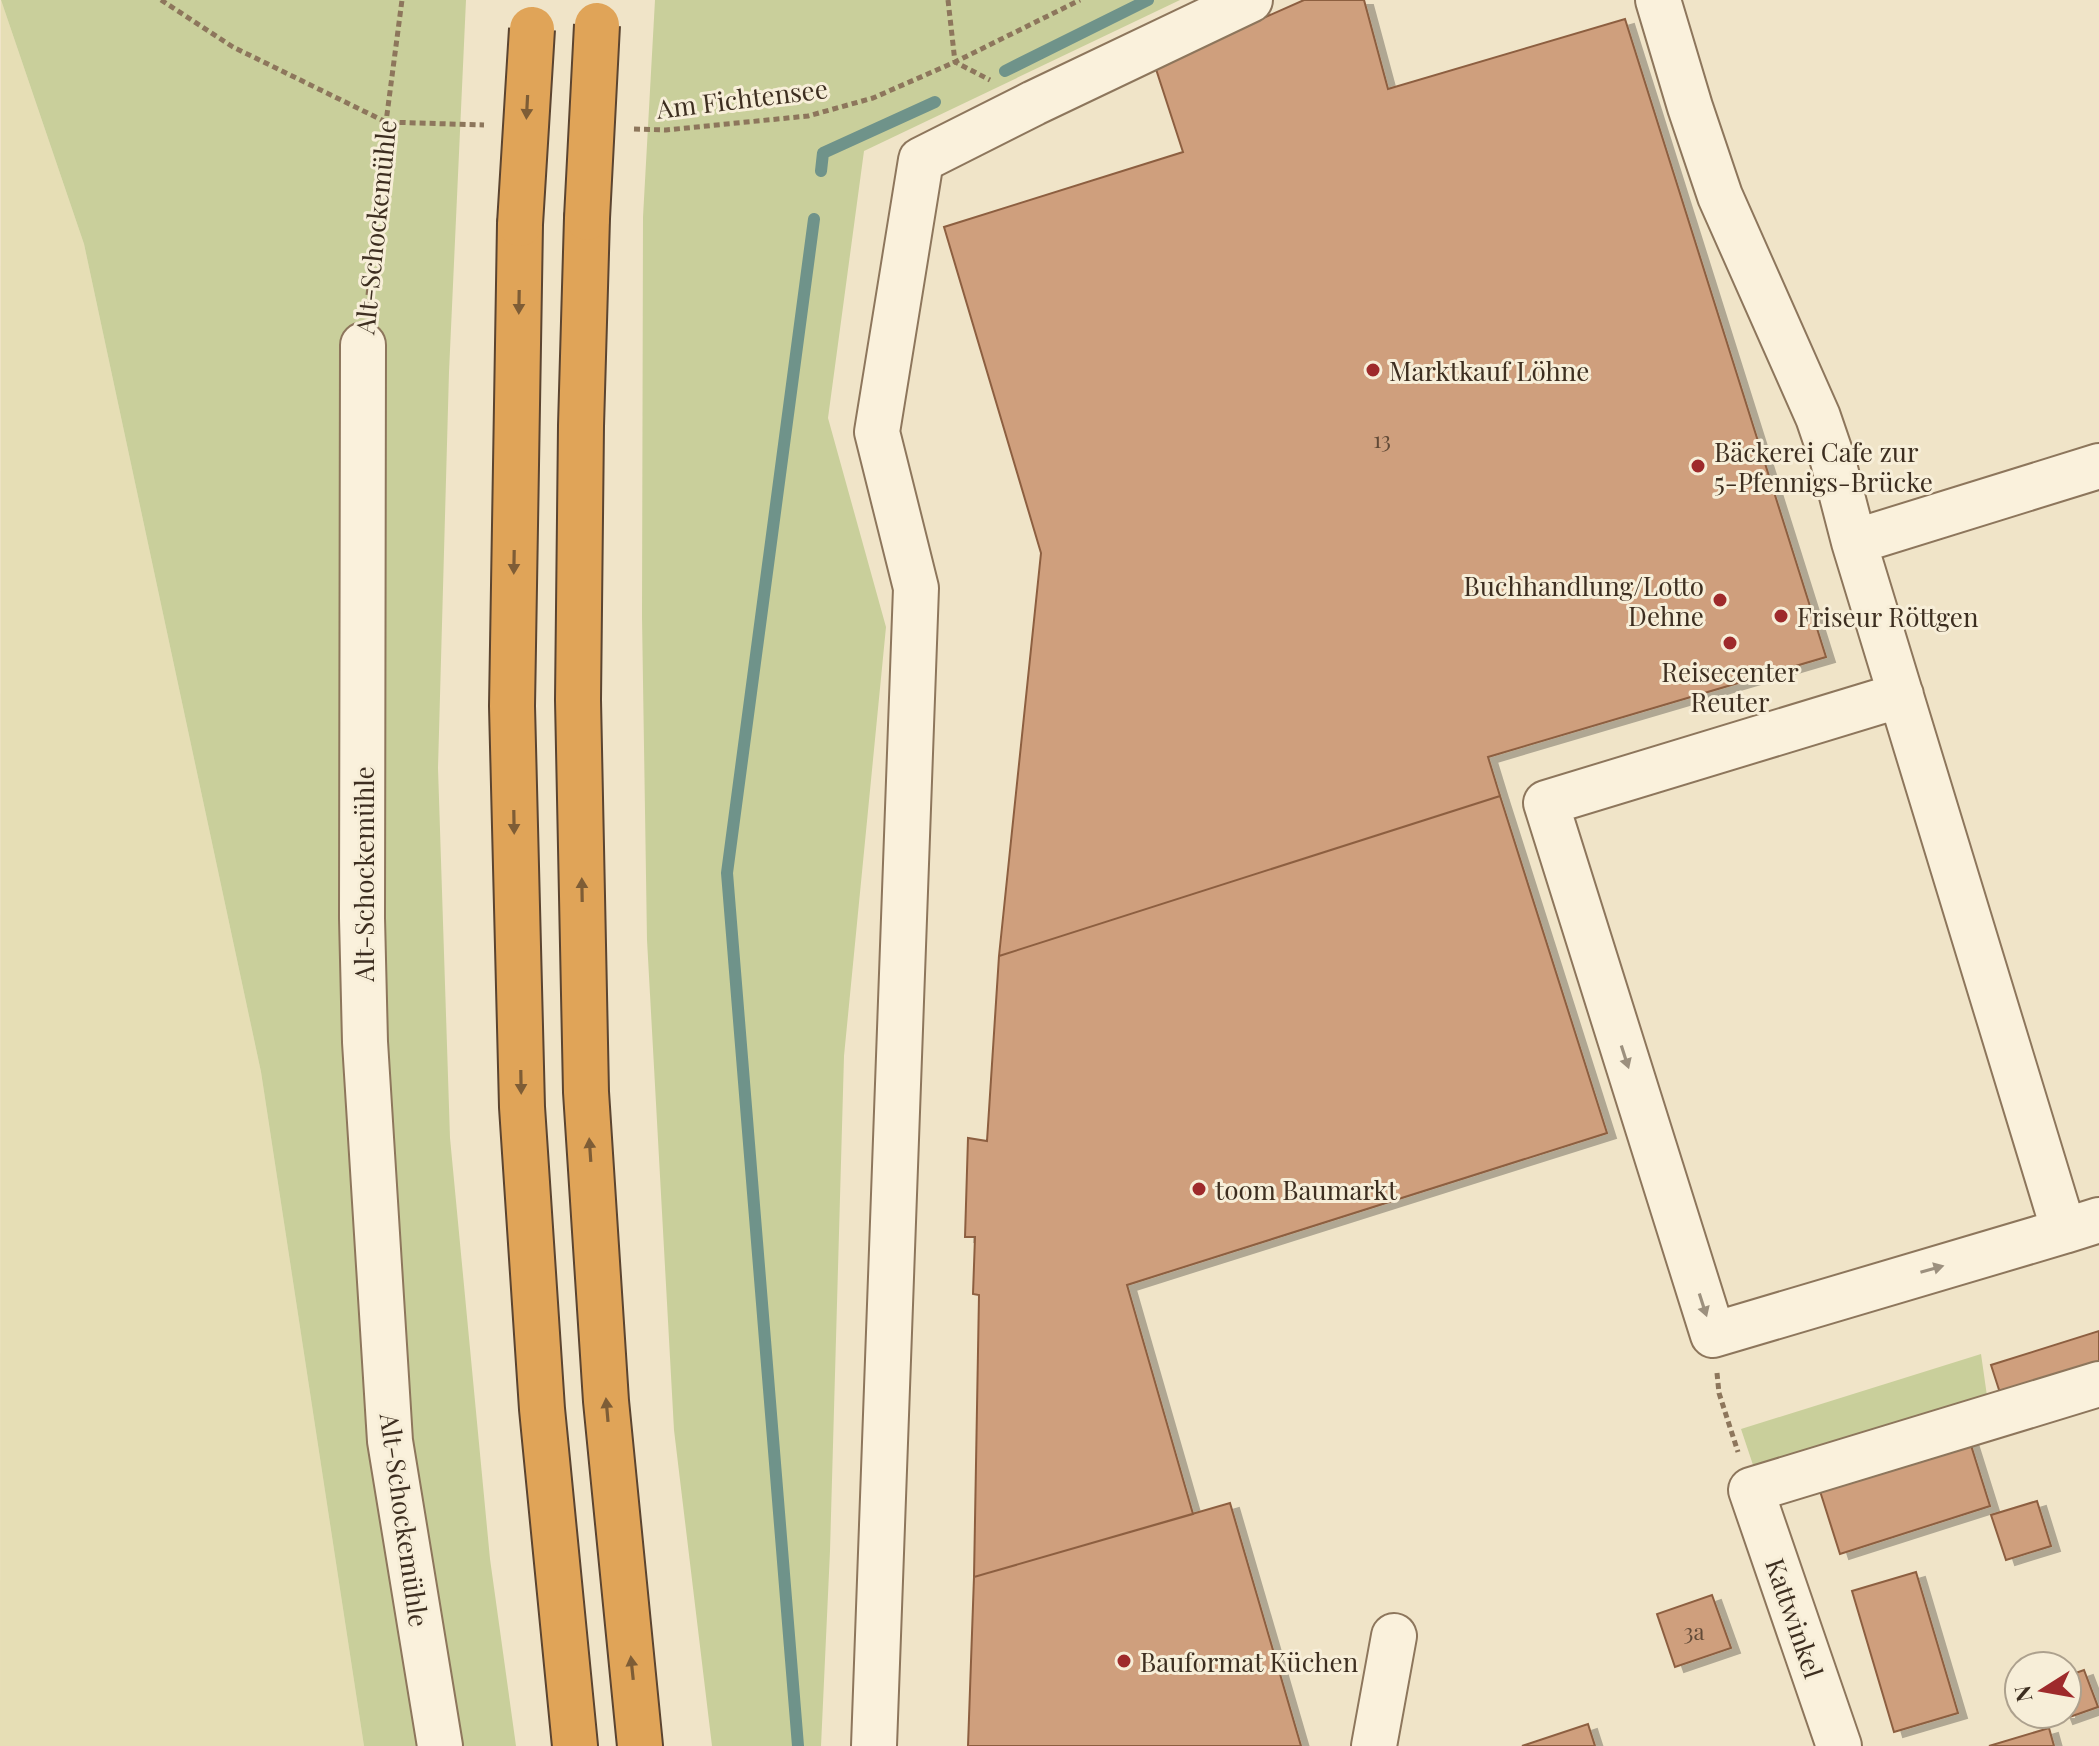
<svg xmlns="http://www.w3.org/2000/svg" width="2099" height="1746" viewBox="0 0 2099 1746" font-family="'Playfair Display',serif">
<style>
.farmland{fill:#e6deb5}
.green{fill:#c9cf9b}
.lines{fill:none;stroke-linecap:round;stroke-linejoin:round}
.stream{stroke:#6f938a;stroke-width:12}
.building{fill:#cf9f7d;stroke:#8d5f41;stroke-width:2;filter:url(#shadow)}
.minor-casing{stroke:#8d765c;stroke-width:48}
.highway-casing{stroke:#5b4430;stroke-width:48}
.path{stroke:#8d765c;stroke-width:5;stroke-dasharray:6 4;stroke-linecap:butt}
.minor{stroke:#faf1dc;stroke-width:44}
.highway{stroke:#e0a458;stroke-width:44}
.highway-bridge-casing{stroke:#5b4430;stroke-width:48;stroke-linecap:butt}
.highway-bridge{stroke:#e0a458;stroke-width:44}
.oneway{fill:#7e5d36}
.oneway2{fill:#9c907e}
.poi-dot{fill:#9e2a2b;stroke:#f7eed8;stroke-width:3}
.labels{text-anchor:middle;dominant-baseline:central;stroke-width:6;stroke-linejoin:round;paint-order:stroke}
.number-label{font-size:22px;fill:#624a37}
.street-label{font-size:26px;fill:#3d2e20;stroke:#f7eed8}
.poi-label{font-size:26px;fill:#3d2e20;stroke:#f7eed8;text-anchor:start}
</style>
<defs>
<filter id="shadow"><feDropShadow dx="9" dy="5" stdDeviation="0" flood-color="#0004"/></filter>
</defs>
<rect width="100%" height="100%" fill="#f0e4c8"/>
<path class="farmland" d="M1 0 84 244 261 1072 364 1746H0Z"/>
<path class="green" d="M1 0H466L449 372 438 768 450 1138 490 1559 516 1746H364L261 1072 84 244Z
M655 0H1180L864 151 828 418 886 627 844 1056 830 1551 821 1746H712L674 1430 647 940 642 617 643 217Z
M1981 1354 1988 1403 1756 1474 1741 1429Z"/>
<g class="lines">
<path class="stream" d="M1005 71 1148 0
M821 171 823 153 935 102
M798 1746 727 873 814 219"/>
</g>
<path class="building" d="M1304 0H1364L1388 89 1625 19 1826 657 1488 757 1500 796 999 956 1041 553 944 227 1183 152 1155 66Z
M1500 796 1607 1133 1127 1285 1193 1514 974 1577 979 1295 973 1294 975 1237H965L968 1138 987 1141 999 956Z
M2099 1331V1365L2001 1396 1991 1365Z
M1969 1439 1990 1506 1840 1554 1819 1488Z
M2037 1501 2051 1546 2006 1560 1991 1515Z
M1230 1503 1301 1746H968L974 1577Z
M1916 1572 1958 1713 1894 1732 1852 1591Z
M1712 1595 1731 1648 1675 1667 1657 1614Z
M2084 1670 2098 1707 2064 1719 2062 1714H2067V1676Z
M1588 1724 1595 1746H1522Z
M2049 1728 2054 1746H1989Z"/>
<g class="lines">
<defs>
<path id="minor" d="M1658 0 1690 107 1720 196 1818 417 1833 461 1854 542 2064 1231 2099 1220
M363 345 362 918 365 1042 390 1441 440 1746
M1854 542 2099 466
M1901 695 1546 803 1713 1335 2064 1231
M874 1746 916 588 877 432 921 160 1034 103 1250 0
M1374 1746 1394 1636
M1839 1746 1751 1490 2099 1384"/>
<path id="highway" d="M587 218 581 426 578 700 586 1092 606 1401 640 1746
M520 224 512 706 522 1107 542 1409 575 1746"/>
</defs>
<use href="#minor" class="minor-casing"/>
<use href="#highway" class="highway-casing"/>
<path class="path" d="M161 0 233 47 386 122 484 125
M948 0 955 62 990 80
M634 129 666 130 808 116 873 98 955 62 1080 0
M367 305 386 122 402 0
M1717 1373 1719 1393 1738 1452"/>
<use href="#minor" class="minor"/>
<use href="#highway" class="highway"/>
<defs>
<path id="highway-bridge" d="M587 218 597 25
M520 224 532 29"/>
</defs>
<use href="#highway-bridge" class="highway-bridge-casing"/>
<use href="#highway-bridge" class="highway-bridge"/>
</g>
<defs><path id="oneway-solid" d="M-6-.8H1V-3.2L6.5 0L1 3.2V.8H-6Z" transform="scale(2)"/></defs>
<g class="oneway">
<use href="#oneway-solid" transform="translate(527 107) rotate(93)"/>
<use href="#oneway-solid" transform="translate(519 302) rotate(91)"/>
<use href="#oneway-solid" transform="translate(514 562) rotate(91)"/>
<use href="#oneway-solid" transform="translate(514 822) rotate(89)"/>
<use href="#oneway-solid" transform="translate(582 890) rotate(-91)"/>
<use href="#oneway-solid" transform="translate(521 1082) rotate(89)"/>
<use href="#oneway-solid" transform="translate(590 1150) rotate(-94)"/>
<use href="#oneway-solid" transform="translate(607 1410) rotate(-95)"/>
<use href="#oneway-solid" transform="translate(632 1668) rotate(-96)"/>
</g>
<g class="oneway2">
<use href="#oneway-solid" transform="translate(1625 1057) rotate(72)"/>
<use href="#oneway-solid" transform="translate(1932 1269) rotate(-16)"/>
<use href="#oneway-solid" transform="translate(1703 1305) rotate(72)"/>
</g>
<g class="poi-dot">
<circle cx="1373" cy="370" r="8"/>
<circle cx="1698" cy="466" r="8"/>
<circle cx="1720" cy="600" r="8"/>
<circle cx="1781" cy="616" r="8"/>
<circle cx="1730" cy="643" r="8"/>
<circle cx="1199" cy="1189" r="8"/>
<circle cx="1124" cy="1661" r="8"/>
</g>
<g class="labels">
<g class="number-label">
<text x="1382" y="439">13</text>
<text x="1694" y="1631">3a</text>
</g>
<g class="street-label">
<text transform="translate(742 98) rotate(-7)">Am Fichtensee</text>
<text transform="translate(375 227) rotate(-84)">Alt-Schockemühle</text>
<text transform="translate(363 874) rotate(-90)">Alt-Schockemühle</text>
<text transform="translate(405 1520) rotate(82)">Alt-Schockemühle</text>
<text transform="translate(1795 1618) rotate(71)">Kattwinkel</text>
</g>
<g class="poi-label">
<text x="1389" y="370">Marktkauf Löhne</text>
<text x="1714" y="451">Bäckerei Cafe zur<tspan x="1714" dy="30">5-Pfennigs-Brücke</tspan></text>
<text x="1704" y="585" text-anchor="end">Buchhandlung/Lotto<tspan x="1704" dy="30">Dehne</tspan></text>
<text x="1797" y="616">Friseur Röttgen</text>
<text x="1730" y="671" text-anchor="middle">Reisecenter<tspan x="1730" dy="30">Reuter</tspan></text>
<text x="1215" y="1189">toom Baumarkt</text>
<text x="1140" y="1661">Bauformat Küchen</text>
</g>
</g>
<g transform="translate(2043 1690) rotate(259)"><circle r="38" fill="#f7eed8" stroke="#ada18e" stroke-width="2"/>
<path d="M0-6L14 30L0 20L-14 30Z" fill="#9e2a2b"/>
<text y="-12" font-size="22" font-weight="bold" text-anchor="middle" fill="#3d2e20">N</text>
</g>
</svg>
